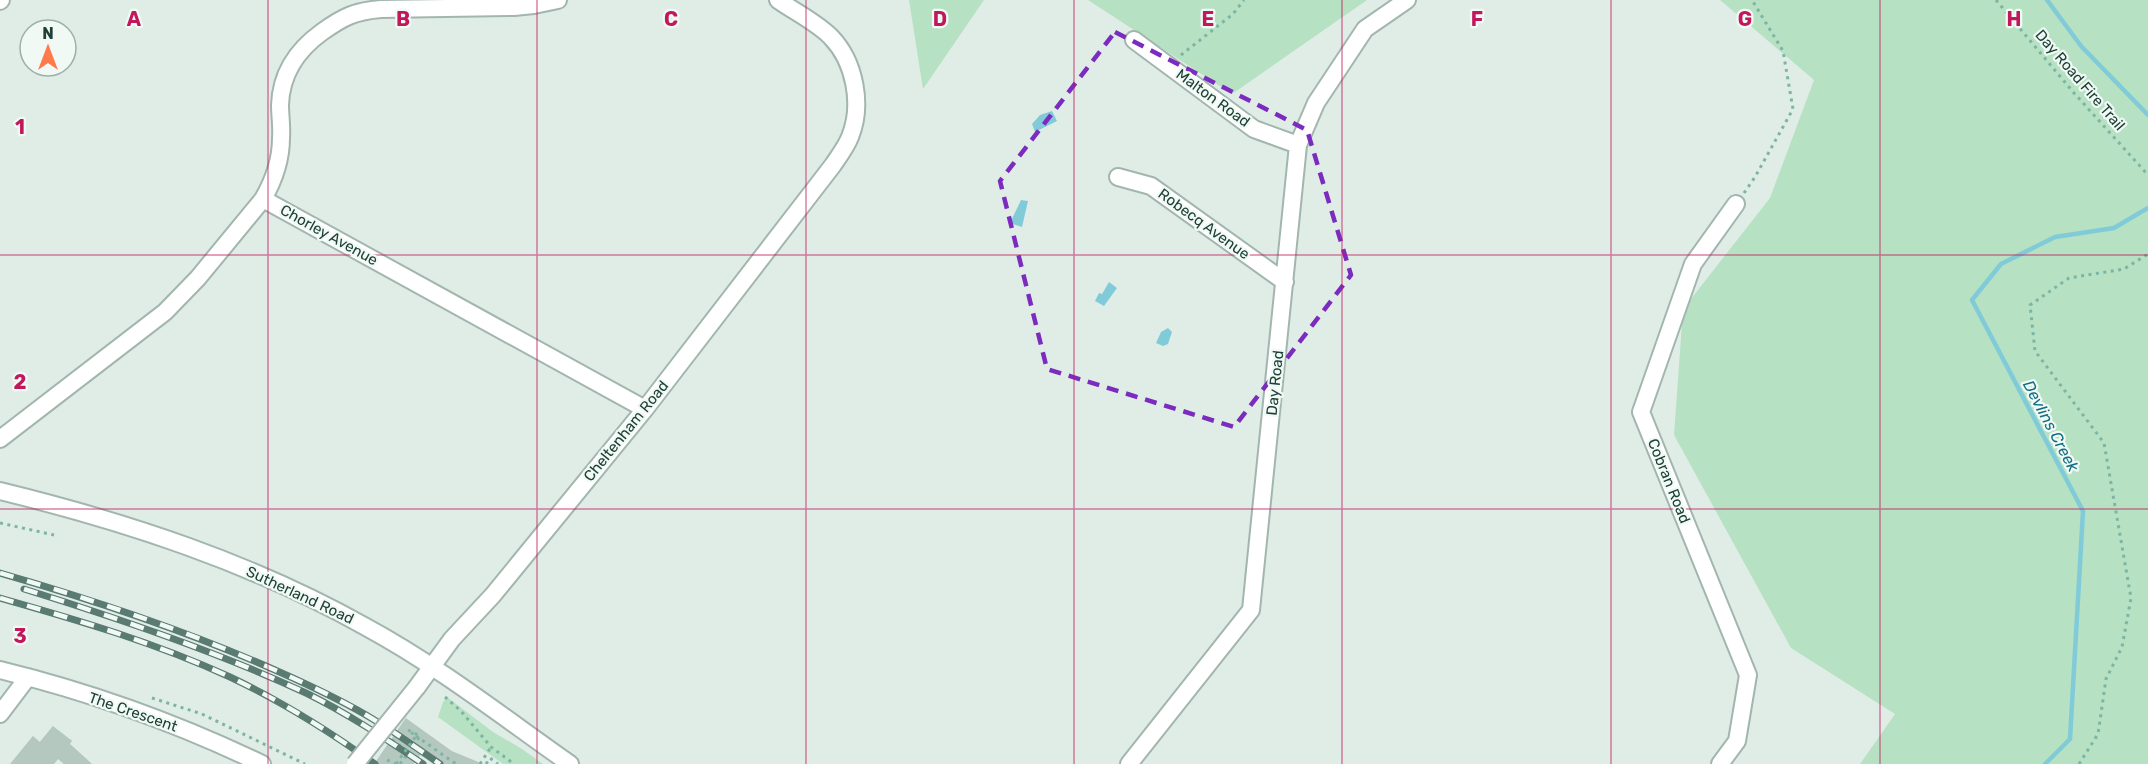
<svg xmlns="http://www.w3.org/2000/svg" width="2148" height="764" viewBox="0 0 2148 764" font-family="Rubik,sans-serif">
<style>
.green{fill:#b6e1c2}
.water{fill:#81cbd9}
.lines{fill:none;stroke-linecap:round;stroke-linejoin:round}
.stream{stroke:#81cbd9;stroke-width:4.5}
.building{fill:#b5c8c0;stroke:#b2c7be;stroke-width:1.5}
.minor-casing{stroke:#a2b6af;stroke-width:20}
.path{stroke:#7cb5a3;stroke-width:3;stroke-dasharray:3 4.5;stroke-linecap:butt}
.minor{stroke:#fff;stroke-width:16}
.rail-casing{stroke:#597b72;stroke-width:7}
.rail{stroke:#f1f9f5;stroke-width:4.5;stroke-dasharray:14;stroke-linecap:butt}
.minor-bridge-casing{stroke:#a2b6af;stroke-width:20;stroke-linecap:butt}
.path-bridge{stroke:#7cb5a3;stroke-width:3;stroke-dasharray:3 4.5;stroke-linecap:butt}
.minor-bridge{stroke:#fff;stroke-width:16}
.marked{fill:none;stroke:#7b2cbf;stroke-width:4.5;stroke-dasharray:12 8;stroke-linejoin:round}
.grid{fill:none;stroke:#c2185b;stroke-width:1.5;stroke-opacity:0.55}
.labels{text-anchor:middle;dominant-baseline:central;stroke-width:4.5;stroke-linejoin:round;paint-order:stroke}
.street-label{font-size:15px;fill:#1e4037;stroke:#f1f9f5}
.water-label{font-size:16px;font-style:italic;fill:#116f83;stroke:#f1f9f5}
.grid-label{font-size:20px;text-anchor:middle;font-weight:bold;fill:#c2185b;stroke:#f1f9f5;stroke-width:4.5;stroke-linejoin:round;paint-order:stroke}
</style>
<rect width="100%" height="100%" fill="#e0ede7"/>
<path class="green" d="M909 0H984L923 89Z
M1088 0H1367L1232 94Z
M1720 0H2148V764H1860L1895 714 1791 648 1674 435 1683 309 1770 198 1814 80Z
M447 697 493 732 522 749 543 764H503L438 717 443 702Z"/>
<path class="water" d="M1052 111 1057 121 1035 132 1032 124 1040 115Z
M1021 200 1028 201 1022 227 1010 223Z
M1109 282 1117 288 1104 306 1095 301 1099 293 1102 294Z
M1168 328 1172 332 1168 344 1163 346 1156 343 1161 332Z"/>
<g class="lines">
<path class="stream" d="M2047 0 2081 46 2148 115
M2045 764 2070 739 2083 511 1972 300 2001 264 2055 237 2114 228 2148 208"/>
</g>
<path class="building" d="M406 719 452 752 481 764H444L423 750 413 764H375Z
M53 727 71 741 69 744 91 764H65L58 758 53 764H11L33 737 40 743Z"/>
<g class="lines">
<defs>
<path id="minor" d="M0 1 1 0
M1134 40 1254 129 1298 145
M1118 177 1151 186 1285 282
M263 199C274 180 281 160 281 138 282 127 280 116 280 105 281 74 297 50 322 32 343 17 355 11 381 9L514 7 534 5 558 0
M0 439 165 312 198 278 263 199 645 409
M0 491C127 522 252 563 366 627 438 666 503 717 570 764
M0 670C90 692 179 724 262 764
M417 687 452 639 493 595 645 409 833 165C839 156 846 147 850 137 863 105 855 62 831 37 816 22 795 12 778 0
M0 714 28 677
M1129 764 1251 610 1298 145 1316 103 1365 29 1407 0
M1720 764 1737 741 1748 675 1641 412 1693 264 1736 204"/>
</defs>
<use href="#minor" class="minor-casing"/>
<path class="path" d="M1996 0 2074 93 2148 175
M1181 55 1233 14 1244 0
M1744 193 1755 177 1793 109 1783 51 1752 0
M0 523 54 535
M445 697 461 711 491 747 514 764
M152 698 202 714 305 764
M408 730 420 736 416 742
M416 736 456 764
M392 740 406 750
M387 760 396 764
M400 764 406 756
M480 764 491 747
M486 764 490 758 498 764
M2079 764 2098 734 2106 679 2122 647 2131 598 2104 443 2035 351 2030 305 2069 278 2124 269 2148 254"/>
<use href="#minor" class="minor"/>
<defs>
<path id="rail" d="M0 573C94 600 185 630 275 670 309 685 344 701 376 721 398 734 419 750 440 764
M24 589C120 619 215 651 306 693 347 713 386 739 423 764
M0 598C78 620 156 643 230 677 281 701 329 731 375 764"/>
</defs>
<use href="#rail" class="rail-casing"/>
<use href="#rail" class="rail"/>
<defs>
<path id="minor-bridge" d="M355 764 417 687"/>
</defs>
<use href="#minor-bridge" class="minor-bridge-casing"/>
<path class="path-bridge" d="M396 764 416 736 408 730"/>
<use href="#minor-bridge" class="minor-bridge"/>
</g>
<path class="marked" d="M1115 32 1307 130 1351 275 1234 427 1047 369 1000 181Z"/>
<path class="grid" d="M268 0V764M537 0V764M806 0V764M1074 0V764M1342 0V764M1611 0V764M1880 0V764M0 255H2148M0 509H2148"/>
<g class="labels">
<g class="street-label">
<text transform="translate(2080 80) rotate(49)">Day Road Fire Trail</text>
<text transform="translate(1213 98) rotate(36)">Malton Road</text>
<text transform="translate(1204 224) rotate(36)">Robecq Avenue</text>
<text transform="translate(329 235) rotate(29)">Chorley Avenue</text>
<text transform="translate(1275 383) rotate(-84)">Day Road</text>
<text transform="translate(626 431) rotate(-51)">Cheltenham Road</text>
<text transform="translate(1669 481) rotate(68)">Cobran Road</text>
<text transform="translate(300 595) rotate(25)">Sutherland Road</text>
<text transform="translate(133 712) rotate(19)">The Crescent</text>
</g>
<g class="water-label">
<text transform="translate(2051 426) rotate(62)">Devlins Creek</text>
</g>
</g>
<g class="grid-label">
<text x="134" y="26">A</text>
<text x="403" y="26">B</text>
<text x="671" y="26">C</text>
<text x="940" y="26">D</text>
<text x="1208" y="26">E</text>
<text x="1477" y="26">F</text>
<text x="1745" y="26">G</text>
<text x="2014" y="26">H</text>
<text x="20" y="134">1</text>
<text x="20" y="389">2</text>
<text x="20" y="643">3</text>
</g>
<g transform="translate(48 48)"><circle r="28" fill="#f1f9f5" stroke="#9dafa9" stroke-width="1.5"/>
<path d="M0-4.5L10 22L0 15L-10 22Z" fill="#ff794c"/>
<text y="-9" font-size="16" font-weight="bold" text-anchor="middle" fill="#1e4037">N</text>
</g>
</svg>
